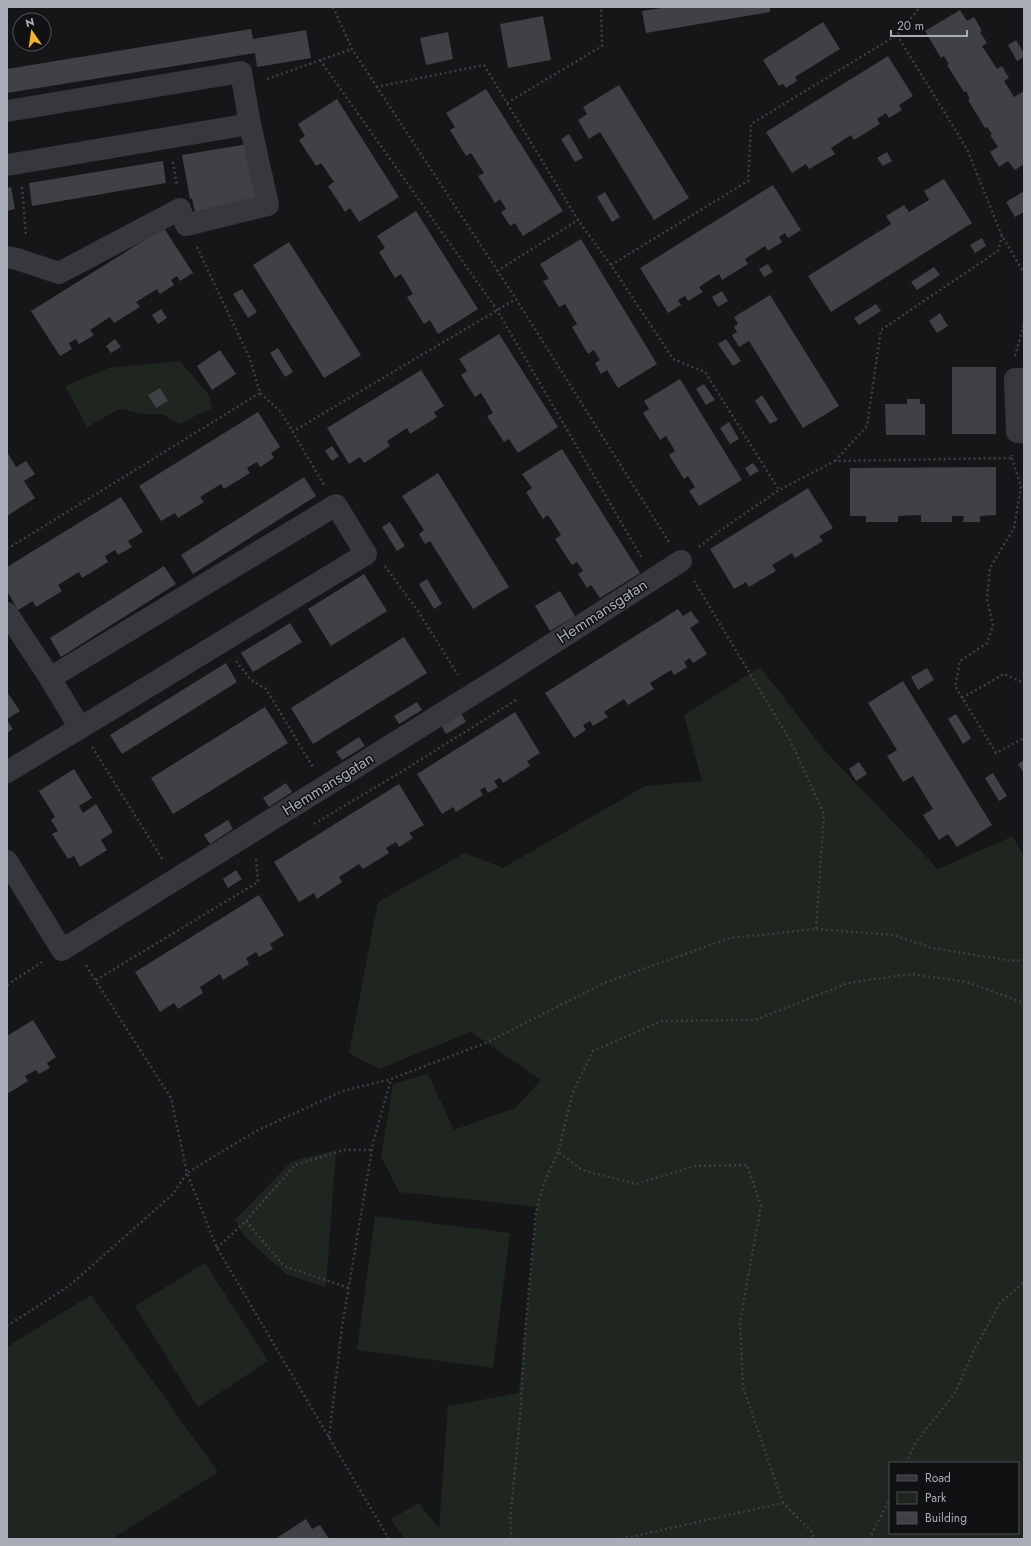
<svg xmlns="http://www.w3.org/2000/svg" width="1031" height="1546" viewBox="0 0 1031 1546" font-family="Jost,sans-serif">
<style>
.green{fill:#1e261f;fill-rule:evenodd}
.building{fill:#404145}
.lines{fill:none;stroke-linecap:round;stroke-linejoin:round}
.path{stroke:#3d3f44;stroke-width:2.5;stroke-dasharray:2 3;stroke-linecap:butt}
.minor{stroke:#37383d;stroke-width:22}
.labels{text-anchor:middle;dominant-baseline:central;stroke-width:3;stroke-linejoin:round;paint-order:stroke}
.street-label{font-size:16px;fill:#a8adb8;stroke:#111113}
</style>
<rect width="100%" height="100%" fill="#161618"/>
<path class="green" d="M180 361 209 395 212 408 179 424 163 414H144L120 409 87 427 65 386 108 368Z
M760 667 826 752 938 869 1013 836 1024 857V1539H404L391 1519 419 1503 439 1529 448 1406 519 1393 537 1207 399 1192 381 1156 393 1084 428 1074 454 1130 515 1108 541 1080 471 1032 379 1069 349 1053 378 902 465 853 503 868 645 786 702 781 684 715ZM890 1463H1018V1533H890Z
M336 1150 326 1287 287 1275 245 1237 235 1220 292 1161Z
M375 1216 510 1233 493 1368 357 1350Z
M205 1263 268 1361 198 1407 135 1306Z
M91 1295 218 1472 112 1539H7V1347Z"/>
<path class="building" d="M668 7H770V12L646 33 642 11Z
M960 10 967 21 974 17 982 31 980 32 987 43 982 46 997 69 1002 66 1009 78 1004 81 1014 97 1024 91V164L1015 170 1008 161 999 167 990 152 998 147 990 135 992 134 987 127 985 128 968 100 970 99 966 91 964 92 947 65 949 64 944 56 941 58 925 31Z
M543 16 551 60 508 68 500 24Z
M823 22 840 49 795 77 797 81 786 88 783 84 779 86 763 60Z
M251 29 253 39 306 30 311 58 257 67 255 53 7 93V69Z
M448 32 453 59 426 65 420 38Z
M1016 40 1024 53V57L1017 61 1008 45Z
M888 56 913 96 899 105 902 110 889 118 886 113 877 119 880 124 854 140 851 135 831 148 835 154 809 169 806 164 792 173 766 132Z
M619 85 689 198 654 220 600 132 589 139 578 120 587 114 583 107Z
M486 89 563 211 523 236 515 223 510 226 501 212 506 209 500 199 495 203 478 176 484 173 471 153 466 156 450 130 455 127 446 113Z
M337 99 399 197 359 222 350 208 345 212 328 186 334 182 321 163 316 166 299 140 305 136 298 124Z
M569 134 583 158 575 162 561 139Z
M248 144 256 202 195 213 192 198 190 199 182 155Z
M887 152 892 161 883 166 877 158Z
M163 161 166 183 32 206 29 183Z
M944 179 972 223 831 312 808 276 891 224 886 216 904 205 909 212 929 200 924 191Z
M773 185 801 230 788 238 785 233 779 237 782 242 768 251 765 246 745 259 748 264 722 280 719 274 699 287 703 292 688 301 685 296 678 300 681 305 668 313 640 268Z
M11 187 15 209 7 211V188Z
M1024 191V212L1015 217 1006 202Z
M605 192 620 217 612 222 597 197Z
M416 211 478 309 438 334 430 320 424 324 407 297 413 294 401 274 395 278 379 252 385 248 377 236Z
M164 228 193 273 180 281 177 276 171 280 174 285 160 294 157 289 136 302 140 307 114 323 110 317 90 330 94 335 79 344 76 339 69 343 72 349 60 356 31 311Z
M982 238 986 246 975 253 970 245Z
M581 239 657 364 618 388 607 370 601 374 595 363 600 360 594 350 588 354 572 327 577 324 565 304 559 307 543 281 549 279 540 264Z
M289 242 361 355 324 378 253 265Z
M768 264 773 272 764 277 759 269Z
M934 267 940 275 917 290 911 282Z
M242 289 257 312 248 318 233 294Z
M722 291 728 301 718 307 712 297Z
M770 295 839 406 803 428 749 341 739 347 732 335 737 332 734 327 738 324 734 317Z
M876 304 881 311 859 325 854 318Z
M161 309 167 318 158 324 152 315Z
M940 313 948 326 937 333 929 321Z
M499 334 558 427 518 453 509 439 504 442 487 416 493 413 481 393 475 397 461 375 467 371 459 359Z
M115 339 121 347 111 353 106 346Z
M726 339 741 361 733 366 718 344Z
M278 348 293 372 285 377 270 353Z
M220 350 236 374 212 390 197 366Z
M952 367H996V434H952Z
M421 370 444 406 434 412 437 417 410 434 407 428 387 441 390 446 364 463 360 457 349 464 327 428Z
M680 379 742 480 699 506 689 491 695 487 688 476 684 479 669 455 675 451 666 436 660 440 643 413 649 409 644 401Z
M704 384 715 400 706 405 696 389Z
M160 388 168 401 156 408 148 395Z
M762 395 778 420 770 424 755 401Z
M907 399H920V404H925V435H886L885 404H907Z
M258 412 280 447 271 453 274 458 260 467 257 462 247 468 250 473 224 489 221 484 200 497 204 502 178 518 175 513 161 521 139 486Z
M729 422 739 439 730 444 720 428Z
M332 446 339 456 332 461 325 451Z
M562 449 640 573 600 598 591 585 587 588 578 574 583 571 577 562 572 565 555 539 561 535 548 515 543 519 526 492 532 488 522 474Z
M7 452 16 467 26 461 35 474 24 481 35 498 7 516Z
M753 463 759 471 750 476 745 468Z
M996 467V515L980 516V522H963L964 516H952V522H921V515L898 516V522H866V516H850V468Z
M438 473 509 587 473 609 430 541 425 544 419 534 424 530 402 496Z
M304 477 316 496 193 574 181 555Z
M808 488 833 528 819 536 823 541 795 558 792 553 772 565 776 571 749 587 746 582 734 589 710 549Z
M121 497 143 532 128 541 132 547 118 555 115 550 105 556 108 562 82 578 79 572 58 585 62 591 36 607 33 601 18 610 7 591V567Z
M390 522 405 546 397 551 382 527Z
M164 566 176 584 61 657 50 638Z
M364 574 387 611 331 646 308 609Z
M427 579 442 604 434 609 419 584Z
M560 591 575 616 550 631 535 606Z
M678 609 683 616 691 611 699 622 690 628 707 654 693 663 690 658 684 662 687 667 674 675 671 670 650 683 654 689 628 705 624 699 604 712 608 717 593 726 590 721 583 725 586 730 574 738 545 693Z
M290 623 302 642 253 672 241 653Z
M404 637 427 673 313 744 291 708Z
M226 663 237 682 122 754 110 735Z
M927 668 934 680 918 690 911 677Z
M903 681 992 825 957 847 948 834 939 840 923 815 933 809 913 776 903 782 887 756 897 750 868 703Z
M7 692 20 711 7 719Z
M417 702 422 710 399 724 394 716Z
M265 707 288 743 173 814 151 778Z
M515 712 540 753 527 761 530 766 503 783 500 778 494 781 498 787 488 793 485 787 480 790 483 795 456 812 453 807 442 814 417 774Z
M461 713 466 722 446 734 441 725Z
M956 714 971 738 963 744 948 719Z
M7 720 13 729 7 733Z
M359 737 365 746 342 760 336 752Z
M1024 760V771L1023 772 1018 764Z
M859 762 867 774 856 781 849 769Z
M74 769 92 798 79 806 83 813 96 804 113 832 101 840 107 850 80 867 74 856 68 859 52 834 58 831 51 820 55 817 39 791Z
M993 773 1007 796 999 801 985 778Z
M286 783 292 792 269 807 263 798Z
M399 784 424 825 409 833 413 838 399 847 396 842 386 848 389 853 363 869 359 864 350 870 339 877 342 882 317 899 314 893 299 902 274 862Z
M228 820 233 829 210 844 204 835Z
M236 870 242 879 228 888 223 879Z
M259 895 284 935 270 944 273 949 259 957 256 952 246 958 249 964 223 980 220 974 200 987 203 993 178 1009 174 1003 160 1012 135 972Z
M33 1020 56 1057 47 1063 50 1068 39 1074 36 1070 25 1076 28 1081 7 1094V1036Z
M306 1519 312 1529 320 1525 329 1539H275Z"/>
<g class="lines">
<path class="path" d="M333 7 352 49 516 299 669 542
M897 35 967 149 1002 236 1024 273
M320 60 497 310 642 558
M267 79 352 49
M376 87 484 65 578 220 611 265 673 359 705 372 779 490
M507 103 602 46 601 7
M173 162 177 186
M22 187 26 236
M197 247 250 359 260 393 281 412 324 485
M611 265 748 181 751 124 897 35 920 7
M497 271 578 220
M1015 356 1024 324
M292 432 516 299
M1012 458 1021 487 1014 528 990 568 987 600 993 625 987 643 960 661 955 686 996 753 1024 738
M835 461 867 426 881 330 998 251 1002 236
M699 547 718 532 779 490 835 461 1012 458V455
M7 549 260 393
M385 566 418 611 458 675
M236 661 251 680 266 689 313 767
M962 698 1004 674 1024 683
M92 747 163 860
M314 824 401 772 516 700 515 697
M816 929 893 935 932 948 1013 961 1024 960
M96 980 258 882 256 858
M7 985 42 962
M246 1221 284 1266 349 1288
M217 1248 246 1221 295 1165 344 1150H372
M7 1326 69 1286 173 1194 187 1173 171 1098 85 964
M329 1438 342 1327 373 1143 391 1079
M906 1463 916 1442 955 1393 974 1350 1000 1303 1024 1282
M783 1503 743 1387 740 1322 761 1206 747 1165 695 1166 636 1184 582 1170 558 1152 573 1092 593 1051 662 1021 755 1020 848 983 911 974 967 982 1024 1003
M389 1539 217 1248 187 1173 256 1131 343 1091 391 1079 488 1042 604 983 730 938 816 929 824 814 790 740 694 581
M512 1539 510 1522 520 1418 525 1333 536 1212 544 1183 558 1152
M621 1539 783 1503 812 1532 814 1539
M869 1539 890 1499"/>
<path class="minor" d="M7 111 241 72 250 124 7 165
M7 257 17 259 59 273 180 209 186 225 268 205 250 124
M1024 379H1015L1017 432H1024
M7 613 50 678
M7 772C127 700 246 627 366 554L336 505 50 678 80 728
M7 861 62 950 510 671 681 561"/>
</g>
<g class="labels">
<g class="street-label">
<text transform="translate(602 611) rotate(-33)">Hemmansgatan</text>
<text transform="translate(328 784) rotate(-32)">Hemmansgatan</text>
</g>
</g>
<rect width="1031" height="1546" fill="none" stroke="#a8adb8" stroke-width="16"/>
<rect x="889" y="1462" width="130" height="72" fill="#111113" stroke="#4d4f55"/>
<rect x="897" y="1475" width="20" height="6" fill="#37383d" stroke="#4d4f55"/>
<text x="925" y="1482" font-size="12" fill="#a8adb8">Road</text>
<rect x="897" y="1492" width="20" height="12" fill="#1e261f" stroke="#4d4f55"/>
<text x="925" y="1502" font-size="12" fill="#a8adb8">Park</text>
<rect x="897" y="1512" width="20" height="12" fill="#404145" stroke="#4d4f55"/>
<text x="925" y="1522" font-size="12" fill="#a8adb8">Building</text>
<g transform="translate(32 32) rotate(347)"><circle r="19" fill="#111113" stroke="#4d4f55"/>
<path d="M0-3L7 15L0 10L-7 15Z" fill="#f2b134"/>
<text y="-6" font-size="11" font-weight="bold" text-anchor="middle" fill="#a8adb8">N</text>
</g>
<path d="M891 30v6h76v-6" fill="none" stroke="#a8adb8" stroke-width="2"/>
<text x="897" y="30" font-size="12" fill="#a8adb8" stroke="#111113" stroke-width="3" paint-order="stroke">20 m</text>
</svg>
